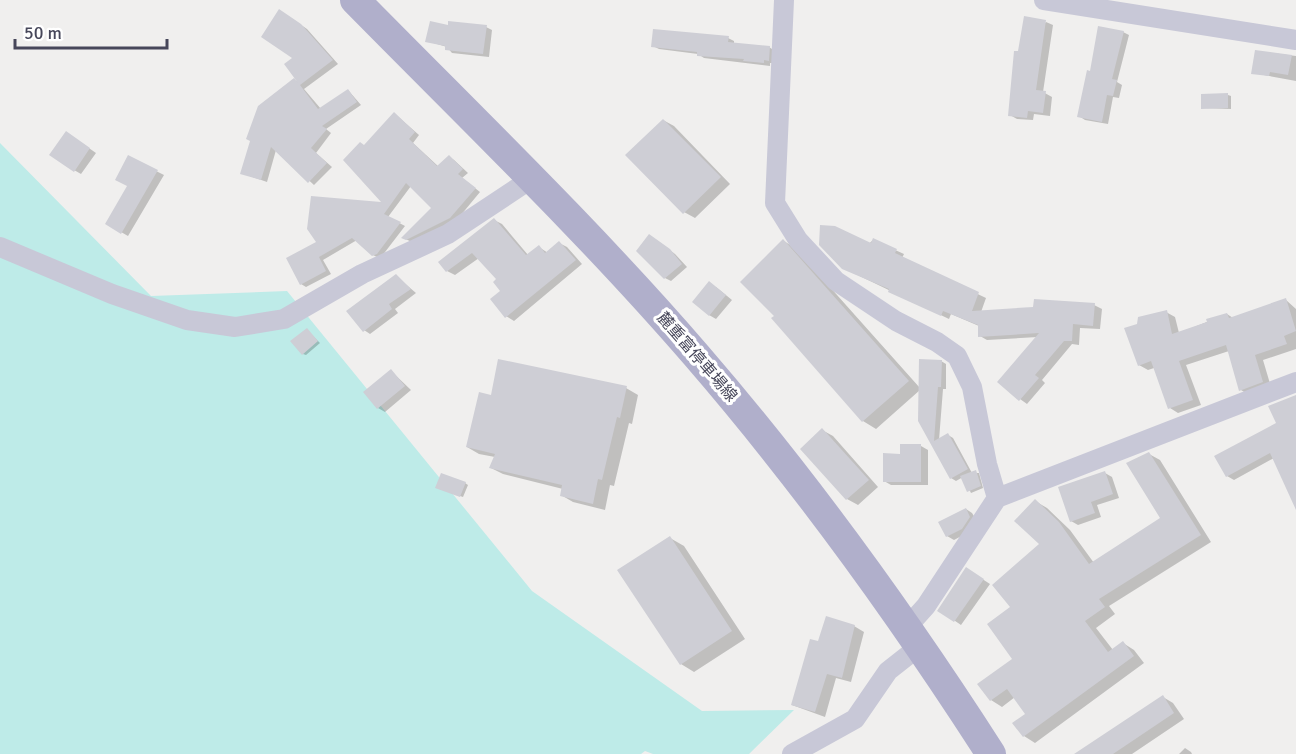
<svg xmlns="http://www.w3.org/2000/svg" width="1296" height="754" viewBox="0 0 1296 754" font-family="Signika,'Noto Sans JP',sans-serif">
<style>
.green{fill:#beebe8}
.shadow{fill:#0003}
.building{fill:#ceced5}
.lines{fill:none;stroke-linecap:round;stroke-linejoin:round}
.street{stroke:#c8c8d7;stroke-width:20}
.primary{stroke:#b0afcb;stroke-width:30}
.labels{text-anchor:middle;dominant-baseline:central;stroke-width:6;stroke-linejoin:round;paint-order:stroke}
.street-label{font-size:16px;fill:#47475a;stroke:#fff}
</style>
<rect width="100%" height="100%" fill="#f0efee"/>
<path class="green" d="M0 143 151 296 287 291 532 591 702 711 794 710 749 754H653L645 751 641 754H0Z"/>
<path class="shadow" d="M285 14 307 29 338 64 304 89 321 109 348 90 361 105 326 129 331 133 316 153 332 167 314 185 276 150 267 182 241 173 294 80 300 83Z
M1046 22 1053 25 1043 92 1052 97 1050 116 1034 114 1033 120 1017 119 1010 115 1019 53Z
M449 27H486L492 30 489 57 452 53 447 47 427 41Z
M1123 32 1129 35 1117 82 1122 85 1119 98 1113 97 1108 124 1085 120 1079 116 1091 73Z
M728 38 734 41V44L769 47 775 51V63H770V66L704 58 698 54 659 49 653 46Z
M1256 51 1296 56V81L1253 73Z
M1228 95 1231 96V109L1203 108Z
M395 114 419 135 413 143 439 167 449 157 454 160 468 173 462 178 480 192 456 221 412 242 403 238 433 208 411 186 388 217 405 226 382 256 379 258 373 255 357 240 323 260 331 274 306 287 301 284 288 259 384 204 365 146Z
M663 120 674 126 730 184 695 218 684 212Z
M73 137 96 153 81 174 74 170Z
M128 157 164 175 128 236 107 224 129 186Z
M494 220 502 224 528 255 539 247 548 253 559 243 567 247 582 264 514 321 506 316 498 279 479 258 455 275 447 271Z
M655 239 675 254 687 267 671 281 665 278Z
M873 240 904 254 902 258 986 298 981 312 1094 305 1102 309 1100 329 1080 328 1079 345 1072 344 1042 380 1045 383 1027 404 1020 399 1038 337 987 340 980 336 979 326 951 314 949 319 843 268Z
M784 241 796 249 920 388 941 361 946 364V389H943L939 440 948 435 953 438 972 473H979L983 488 971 493 963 477 956 481 951 478 920 421V390L876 429 863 421 776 316Z
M396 276 416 293 395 309 398 313 370 334 364 330Z
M716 287 732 300 716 319 709 315Z
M1286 300 1296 309V349L1263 360 1271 387 1249 395 1241 390 1229 351 1186 365 1201 405 1178 413 1170 408 1154 368 1148 370 1139 365 1166 312 1175 317 1179 333 1227 314 1233 318Z
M307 330 320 343 306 355 303 354Z
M391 371 411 390 385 412 378 408Z
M626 388 638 395 632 424 629 423 614 486 610 485 605 510 573 502 561 495 563 489 503 474 491 468 495 457 479 454 467 447 492 396Z
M1296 396V488L1274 458 1234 480 1227 476 1278 423Z
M822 430 833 436 878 487 858 505 847 499 802 449Z
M921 446 928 450V485H891L884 481 901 455Z
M1149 454 1160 460 1211 542 1109 606 1115 614 1096 628 1113 650 1123 643 1134 650 1144 663 1035 743 1024 736 1027 714 1015 697 1002 707 991 700 1014 660 1012 607 1041 544 1035 501 1047 508 1070 530 1094 563 1162 518Z
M1105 473 1112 477 1119 498 1097 505 1101 517 1078 525 1071 521Z
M465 483 468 485 463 497 440 489Z
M966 509 972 513 977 521 969 532 954 540 947 536Z
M670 538 684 546 745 639 694 672 681 664Z
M973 573 990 584 961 625 939 610Z
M854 626 864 632 851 682 836 678 825 717 792 705Z
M1163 697 1173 703 1184 719 1132 754H1077Z
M1185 748 1191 752 1192 754H1179Z"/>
<path class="building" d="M279 9 301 24 333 60 300 85 318 109 348 89 357 102 322 126 327 129 311 148 327 163 308 183 271 147 261 180 240 174 250 141 246 139 258 106 294 78 298 83 284 64 292 58 261 37Z
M1024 16 1046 20 1036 90 1046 91 1043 113 1028 111 1027 118 1008 116 1014 51H1018Z
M430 21 448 25V21L487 25 483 54 445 50V46L425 42Z
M1098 26 1124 31 1112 79 1117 80 1113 96 1107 95 1102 122 1077 117 1087 70 1090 71Z
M653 29 729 36 728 42 770 46 769 61 764 60V63L743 61 744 59 697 56V52L651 47Z
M1255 50 1292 55 1288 75 1270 72 1269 76 1251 74Z
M1228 93V108L1201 109V94Z
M394 112 415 132 409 139 437 166 449 155 463 169 458 174 476 188 450 218 406 240 401 238 431 208 406 183 384 214 401 222 377 254 372 256 352 238 319 257 326 271 300 285 286 258 316 242 307 229 311 196 381 202 343 160 360 142 364 145Z
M663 119 721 177 683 214 625 155Z
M66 131 90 148 74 172 49 155Z
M128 155 158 170 121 234 105 224 127 186 115 180Z
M494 218 526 255 539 245 545 253 559 241 576 260 505 318 490 299 500 291 493 282 496 279 472 253 446 272 438 262Z
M820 225 835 226 871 243 873 238 897 249 895 253 979 292 972 311 1033 307 1034 299 1095 303 1093 326 1073 324 1072 341H1064L1035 375 1039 378 1019 401 997 382 1039 333 978 337V325L943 311 941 316 888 292 889 289 842 269 819 245Z
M649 234 670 249 682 264 664 279 636 251Z
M783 239 909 381 862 422 771 318 774 316 740 282Z
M396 274 411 289 389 304 392 309 363 332 346 311Z
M709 281 726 295 709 316 692 302Z
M1286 298 1296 331 1284 336 1287 344 1255 355 1263 382 1239 391 1226 345 1179 361 1193 400 1168 409 1151 361 1138 366 1124 328 1137 324 1138 317 1167 310 1172 334 1207 322 1206 319 1227 313 1229 318Z
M307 328 318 341 302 355 290 341Z
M498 359 627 386 620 418 617 417 602 480 598 479 593 504 560 496 562 485 489 468 495 454 466 447 479 392 491 395Z
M919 359 942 360 941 387H938L934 441 948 433 968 469 950 479 918 421Z
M391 369 405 386 377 409 363 392Z
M1296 395V510L1270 453 1226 477 1214 456 1276 423 1268 406Z
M822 428 869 480 846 500 800 449Z
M900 444H921V482H883V453L900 454Z
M1149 452 1201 535 1099 599 1105 607 1085 621 1108 652 1123 641 1134 656 1023 737 1012 723 1025 714 1007 689 990 701 977 684 1012 659 987 624 1010 607 992 585 1039 544 1014 521 1035 499 1059 522 1089 564 1160 518 1126 463Z
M976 470 981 486 967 492 960 476Z
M1105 471 1113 494 1091 502 1095 513 1070 522 1058 487Z
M441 473 466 482 460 497 435 488Z
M966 508 970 517 962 529 946 537 938 522Z
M670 536 732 631 680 665 617 570Z
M966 567 984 579 954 622 937 611Z
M826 616 855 625 842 678 827 674 815 712 791 705 810 639 818 641Z
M1163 695 1174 713 1113 754H1074Z"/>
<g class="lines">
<path class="street" d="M784 0 775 203 798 240 836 281 896 321 937 342 957 356 972 387 987 464 997 498
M1044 0 1296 40
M0 247 112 294 187 320 235 327 284 319 362 274 448 234 531 179
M908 626 926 606 997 498 1296 382
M792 754 855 719 888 671 921 645"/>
<path class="primary" d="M355 0C470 117 589 231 696 355 805 481 901 614 991 754"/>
</g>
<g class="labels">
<g class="street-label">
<text transform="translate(697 357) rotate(49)">麓重富停車場線</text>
</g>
</g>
<path d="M15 39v9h152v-9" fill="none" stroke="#47475a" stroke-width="3"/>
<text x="24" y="39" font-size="18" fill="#47475a" stroke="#ffffff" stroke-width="4.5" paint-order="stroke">50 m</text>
</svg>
